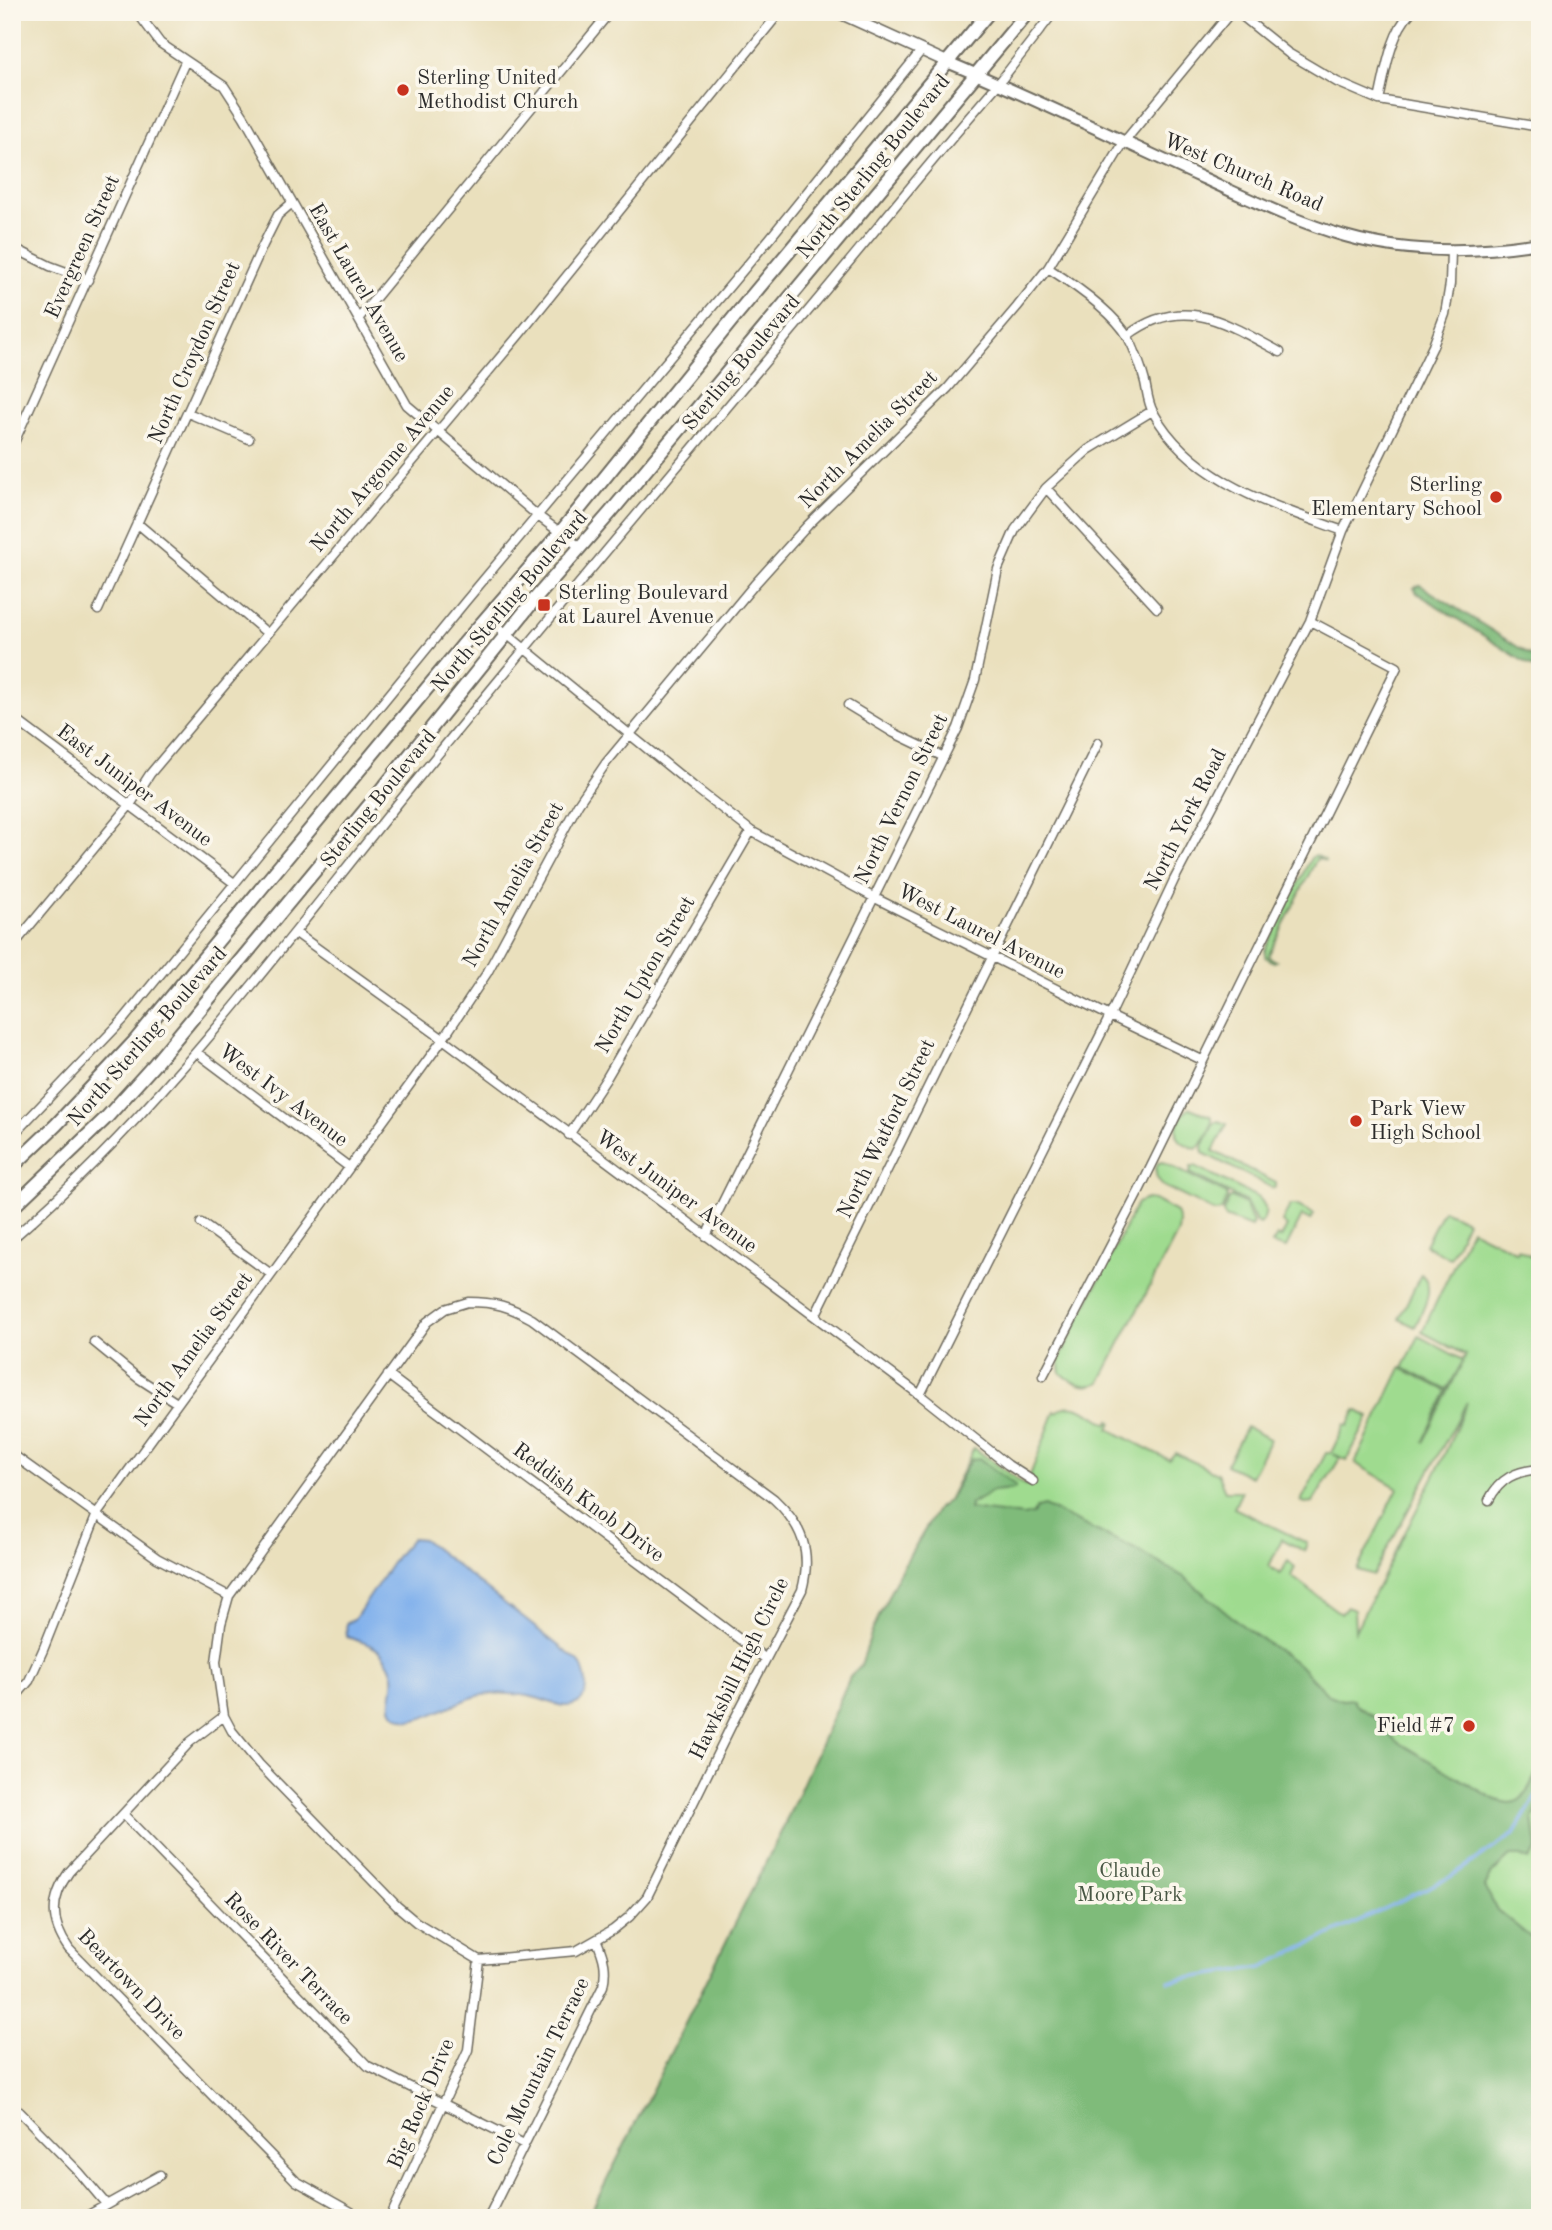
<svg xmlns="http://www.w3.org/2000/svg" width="1552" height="2230" viewBox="0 0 1552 2230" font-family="'Old Standard TT',serif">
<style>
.green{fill:#9fdb8f;stroke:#65835d;stroke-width:2}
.forest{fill:#7fbb7a;stroke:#557352;stroke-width:2}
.water{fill:#81b1ec;stroke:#566e8c;stroke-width:2}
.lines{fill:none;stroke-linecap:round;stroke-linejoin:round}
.stream{stroke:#81b1ec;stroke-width:3.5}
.minor-casing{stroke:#6e6a5e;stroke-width:11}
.tertiary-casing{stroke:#6e6a5e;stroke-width:13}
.secondary-casing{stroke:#6e6a5e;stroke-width:14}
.primary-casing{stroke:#6e6a5e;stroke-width:16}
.minor{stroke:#fff;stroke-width:8}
.tertiary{stroke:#fff;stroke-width:10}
.secondary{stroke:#fff;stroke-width:10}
.primary{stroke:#fff;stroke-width:12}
.poi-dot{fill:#c8321e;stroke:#fbf7ec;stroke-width:2.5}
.labels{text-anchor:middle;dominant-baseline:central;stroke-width:7;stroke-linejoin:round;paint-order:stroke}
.poi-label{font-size:21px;fill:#2b2b2b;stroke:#fbf7ec;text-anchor:start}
.street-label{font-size:21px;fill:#2b2b2b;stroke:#fbf7ec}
.park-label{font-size:21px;fill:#485744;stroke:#fbf7ec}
</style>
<rect width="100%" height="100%" fill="#fbf7ec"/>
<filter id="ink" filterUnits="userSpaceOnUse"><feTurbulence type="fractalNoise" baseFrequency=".0143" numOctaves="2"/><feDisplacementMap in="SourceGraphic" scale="14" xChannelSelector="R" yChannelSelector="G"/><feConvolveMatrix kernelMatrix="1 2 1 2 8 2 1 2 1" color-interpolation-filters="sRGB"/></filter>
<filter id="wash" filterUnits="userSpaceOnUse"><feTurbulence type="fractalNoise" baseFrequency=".00686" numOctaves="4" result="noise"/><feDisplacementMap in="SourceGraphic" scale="28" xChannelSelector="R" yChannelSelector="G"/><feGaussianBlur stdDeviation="1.57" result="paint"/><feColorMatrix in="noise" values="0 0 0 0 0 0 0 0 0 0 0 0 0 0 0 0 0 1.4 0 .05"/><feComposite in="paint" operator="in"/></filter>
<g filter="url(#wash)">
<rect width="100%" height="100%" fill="#eae0bd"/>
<path class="green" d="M1316 855 1326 861 1317 858 1268 956 1276 961 1274 962 1265 957V950L1311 858Z
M1190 1108 1212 1117C1213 1127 1204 1144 1196 1149 1191 1147 1183 1144 1180 1140 1172 1130 1181 1114 1190 1108Z
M1218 1121 1227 1124 1213 1151 1276 1183V1187L1273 1188 1203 1153 1202 1148 1214 1123Z
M1163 1162 1227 1194V1198L1221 1211 1215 1212 1163 1186C1156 1179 1153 1172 1158 1163Z
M1195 1166 1259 1198C1267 1206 1268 1216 1259 1224L1256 1222 1246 1202 1190 1173 1191 1167Z
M1232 1197 1245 1204 1253 1223 1251 1227 1225 1217 1223 1212 1229 1199Z
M1147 1199 1154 1200 1176 1212 1179 1222 1178 1232 1100 1382C1086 1390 1073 1383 1061 1373L1059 1360 1137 1203Z
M1290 1205H1296L1314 1214 1311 1220 1302 1216 1286 1248 1272 1244 1277 1236 1281 1238 1287 1226 1282 1222Z
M1443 1210 1467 1221 1450 1258 1425 1245Z
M1471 1229 1517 1252 1518 1249 1538 1260 1540 1257V2218H588L974 1448 1026 1486 1055 1411 1057 1412C1071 1397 1093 1416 1108 1424L1110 1420 1112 1422 1109 1429 1169 1460 1175 1453 1217 1473 1225 1491H1242L1234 1508 1307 1543 1304 1551 1282 1539 1269 1566 1280 1574 1288 1561 1295 1567 1291 1576 1341 1614 1347 1607 1354 1610 1355 1631 1442 1460 1467 1402 1373 1575 1357 1570 1398 1488 1355 1463 1401 1368 1447 1391 1423 1443 1463 1361 1447 1390 1403 1368 1419 1336 1463 1360 1466 1355 1422 1332Z
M1421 1274C1437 1288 1422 1311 1415 1327L1399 1319Z
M1356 1410 1369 1417 1347 1460 1333 1454 1340 1458 1313 1502 1305 1503 1301 1501 1326 1453H1331L1345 1424 1348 1426Z
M1246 1427 1270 1439 1251 1477 1226 1465Z"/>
<path class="forest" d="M1420 585 1540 661V672L1417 593 1414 588Z
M979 1458 1016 1486 1014 1489 992 1491 982 1498 971 1503 969 1509 1024 1516 1033 1514 1036 1508 1044 1506 1131 1547 1184 1577 1248 1630 1298 1664 1327 1694 1342 1700 1353 1699 1356 1705 1390 1728V1735L1396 1741 1494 1799C1525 1812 1527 1789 1540 1766V1805L1533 1818 1537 1849 1529 1860 1520 1856H1510L1492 1873 1485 1887 1497 1910 1540 1945V2218H588L783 1828 850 1677 861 1665 873 1629 898 1575 938 1508 950 1499 967 1465 972 1459Z"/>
<path class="water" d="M412 1538 423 1539 579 1662C589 1677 591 1706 566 1706 557 1706 549 1702 540 1699 522 1694 501 1692 482 1695 461 1698 421 1724 407 1720 379 1712 396 1695 393 1676 392 1669 386 1658 381 1653 373 1644 358 1641 347 1637L346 1623 354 1620 398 1554Z"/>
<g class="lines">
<path class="stream" d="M1169 1981 1262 1967 1450 1877 1513 1835 1540 1790"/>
</g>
</g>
<g filter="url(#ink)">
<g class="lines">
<defs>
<path id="minor" d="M137 12 160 43 224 86 244 117 407 405 538 516 580 547
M1237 12 1288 53 1337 82 1379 100 1540 127
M1379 100C1386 70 1390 35 1411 12
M12 247 50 266 88 280
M1048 268C1073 284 1113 311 1128 337 1135 350 1141 367 1145 382 1147 391 1148 403 1153 412 1192 482 1273 505 1343 531
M359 318 610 12
M1127 336C1183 293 1226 323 1280 352
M188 413 249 439
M12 447 185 62
M1046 488 1157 608
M137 523 267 633
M98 610 263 245 278 215 292 203
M487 618 693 786 751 831 873 897 1110 1016 1202 1060
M848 705 894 733 944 757
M12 717 234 883
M296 933 443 1039 920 1395 1008 1465 1033 1481
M12 947 130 805 150 774 519 335 780 12
M196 1052 349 1167
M569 1135 606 1079 751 831
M12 1136 123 1020 465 602 770 238 921 51
M201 1223 271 1274
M706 1236 958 728 975 680 998 569 1015 530 1046 488 1088 450 1152 411
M12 1239C167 1106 288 938 416 781 541 627 670 475 798 323 865 244 930 161 999 83L1054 12
M468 1302C495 1302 509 1306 532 1319L774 1499C803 1526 812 1552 802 1590L734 1720 647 1897 629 1917 613 1930 576 1951 479 1960 416 1922 397 1906 259 1764 232 1731 224 1716 216 1662 221 1624 229 1596 427 1322 445 1309Z
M815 1316 1098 743
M94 1342 138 1378 177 1403
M388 1375 766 1659
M1043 1376 1139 1191 1397 667 1310 621
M920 1395 1110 1016 1174 880 1310 621 1343 531 1433 346 1445 314 1450 284 1451 250
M12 1454 157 1558 229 1596
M1489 1500C1500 1478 1516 1471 1540 1469
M12 1701 29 1681 43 1650 97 1514 443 1039 487 973 578 804 606 763 754 585 808 525 948 388 1017 307 1048 268 1124 142 1231 12
M224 1716 190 1742 69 1872C50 1899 50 1922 69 1949L296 2181 362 2218
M123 1814 368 2066 524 2144
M12 2104 79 2172 106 2204
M83 2218 160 2175
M390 2218 468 2050 479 1960
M488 2218 603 1986C607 1968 604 1958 597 1941"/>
<path id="tertiary" d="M837 12 947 62"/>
<path id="secondary" d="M947 62C1034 98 1117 139 1203 178 1249 199 1296 222 1345 236 1408 254 1476 253 1540 243"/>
<path id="primary" d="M12 1167 56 1125 134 1042 462 646 560 533 736 315 989 12
M12 1208 107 1117 153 1066 376 797 535 599 610 513 1028 12"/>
</defs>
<use href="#minor" class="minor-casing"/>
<use href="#tertiary" class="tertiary-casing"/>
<use href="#secondary" class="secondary-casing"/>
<use href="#primary" class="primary-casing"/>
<use href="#minor" class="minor"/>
<use href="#tertiary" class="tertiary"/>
<use href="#secondary" class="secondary"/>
<use href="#primary" class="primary"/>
</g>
</g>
<g class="poi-dot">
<circle cx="403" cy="90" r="7"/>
<circle cx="1496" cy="497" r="7"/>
<rect x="537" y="598" width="14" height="14" rx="3.5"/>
<circle cx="1356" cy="1121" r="7"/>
<circle cx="1469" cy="1726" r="7"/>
</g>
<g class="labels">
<g class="poi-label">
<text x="417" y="78">Sterling United<tspan x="417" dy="24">Methodist Church</tspan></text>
<text x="1482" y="485" text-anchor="end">Sterling<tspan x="1482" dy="24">Elementary School</tspan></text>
<text x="558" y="593">Sterling Boulevard<tspan x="558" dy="24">at Laurel Avenue</tspan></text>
<text x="1370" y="1109">Park View<tspan x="1370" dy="24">High School</tspan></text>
<text x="1455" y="1726" text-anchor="end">Field #7</text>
</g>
<g class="street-label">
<text transform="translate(874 167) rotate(-51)">North Sterling Boulevard</text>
<text transform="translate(1243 173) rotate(23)">West Church Road</text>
<text transform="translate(83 247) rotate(-66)">Evergreen Street</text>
<text transform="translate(358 283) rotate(60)">East Laurel Avenue</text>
<text transform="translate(195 353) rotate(-66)">North Croydon Street</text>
<text transform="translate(742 363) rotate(-50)">Sterling Boulevard</text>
<text transform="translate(869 440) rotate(-45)">North Amelia Street</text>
<text transform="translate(383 469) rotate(-50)">North Argonne Avenue</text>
<text transform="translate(510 602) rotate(-50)">North Sterling Boulevard</text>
<text transform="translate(134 786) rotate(37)">East Juniper Avenue</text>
<text transform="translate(379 799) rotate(-51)">Sterling Boulevard</text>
<text transform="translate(902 799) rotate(-64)">North Vernon Street</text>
<text transform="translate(1186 820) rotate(-63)">North York Road</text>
<text transform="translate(514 885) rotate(-61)">North Amelia Street</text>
<text transform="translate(981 932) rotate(27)">West Laurel Avenue</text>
<text transform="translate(646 975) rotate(-60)">North Upton Street</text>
<text transform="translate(148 1037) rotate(-49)">North Sterling Boulevard</text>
<text transform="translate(283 1096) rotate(37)">West Ivy Avenue</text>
<text transform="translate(887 1129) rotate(-64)">North Watford Street</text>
<text transform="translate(676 1192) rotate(36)">West Juniper Avenue</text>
<text transform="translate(194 1350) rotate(-54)">North Amelia Street</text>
<text transform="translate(588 1503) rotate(37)">Reddish Knob Drive</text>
<text transform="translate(740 1669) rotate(-64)">Hawksbill High Circle</text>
<text transform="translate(288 1959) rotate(46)">Rose River Terrace</text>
<text transform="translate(131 1985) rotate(46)">Beartown Drive</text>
<text transform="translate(539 2072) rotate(-64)">Cole Mountain Terrace</text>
<text transform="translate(422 2104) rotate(-67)">Big Rock Drive</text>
</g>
<g class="park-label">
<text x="1130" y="1871">Claude<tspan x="1130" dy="24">Moore Park</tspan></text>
</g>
</g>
<rect width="1552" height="2230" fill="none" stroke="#fbf7ec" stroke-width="42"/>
</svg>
